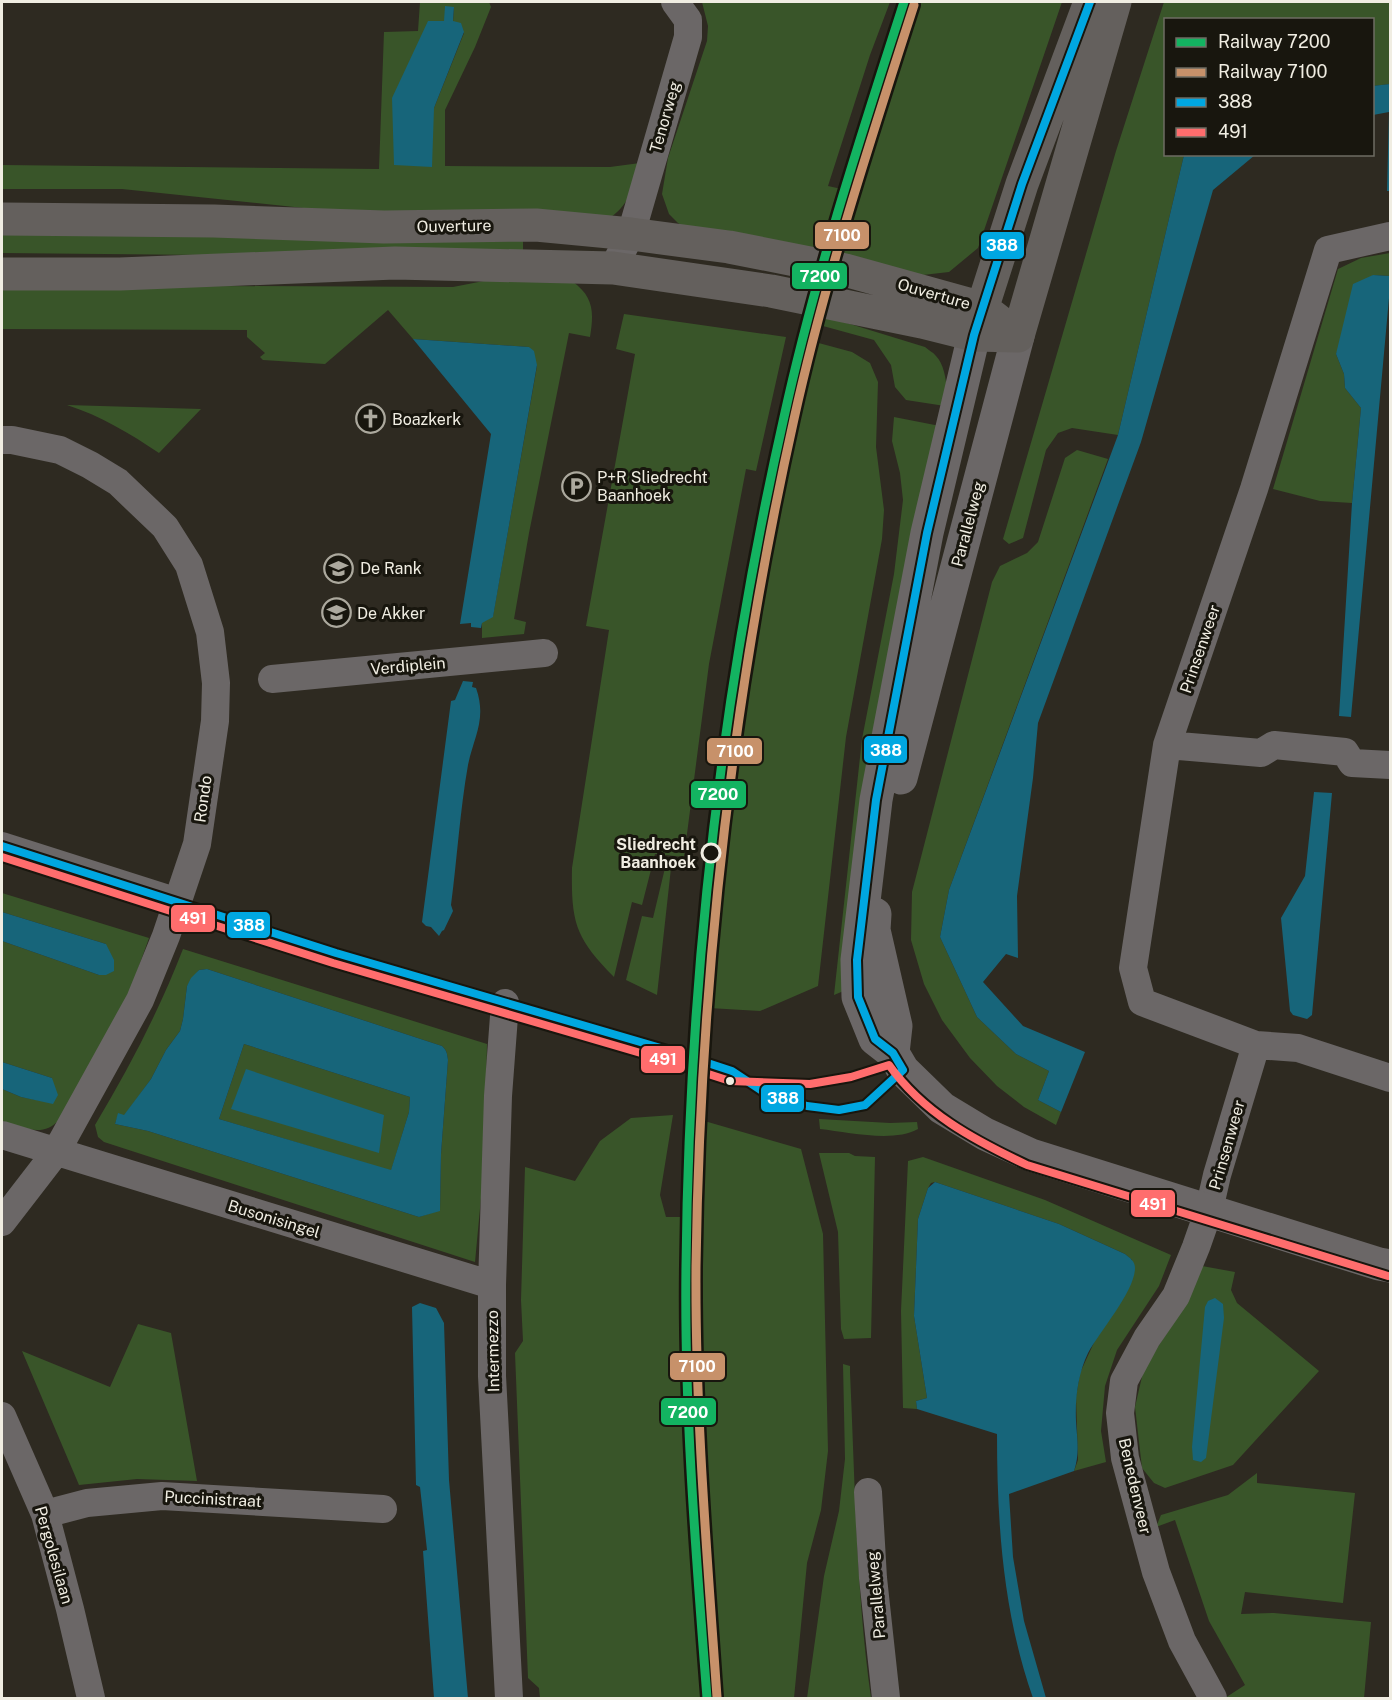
<svg xmlns="http://www.w3.org/2000/svg" width="1392" height="1700" viewBox="0 0 1392 1700" font-family="'Public Sans',sans-serif">
<style>
.green{fill:#395529;fill-rule:evenodd}
.water{fill:#17657a;fill-rule:evenodd}
.lines{fill:none;stroke-linecap:round;stroke-linejoin:round}
.minor{stroke:#6b6767;stroke-width:28}
.tertiary{stroke:#6b6767;stroke-width:33}
.secondary{stroke:#64605d;stroke-width:33}
.bus-1-casing{stroke:#18160e;stroke-width:12}
.bus-2-casing{stroke:#18160e;stroke-width:12}
.bus-1{stroke:#00a7e1;stroke-width:8}
.bus-2{stroke:#ff6d6d;stroke-width:8}
.rail-1-casing{stroke:#18160e;stroke-width:14}
.rail-2-casing{stroke:#18160e;stroke-width:14}
.rail-1{stroke:#13b361;stroke-width:9}
.rail-2{stroke:#c7916a;stroke-width:9}
.stop-dot{fill:#18160e;stroke:#f0ede2;stroke-width:3}
.bus-dot{fill:#f0ede2;stroke:#18160e;stroke-width:2}
.labels{text-anchor:middle;dominant-baseline:central;stroke-width:6;stroke-linejoin:round;paint-order:stroke}
.street-label{font-size:16px;fill:#f0ede2;stroke:#18160e}
.poi-label{font-size:16px;fill:#f0ede2;stroke:#18160e;text-anchor:start}
.stop-label{font-size:16px;font-weight:bold;fill:#f0ede2;stroke:#18160e;text-anchor:end}
.line-badge{stroke:#18160e;stroke-width:2}
.badge-label{font-size:16px;text-anchor:middle;font-weight:bold;fill:#fff}
</style>
<rect width="100%" height="100%" fill="#2e2a21"/>
<path class="green" d="M420 2H489L491 7 475 47 445 110V166L610 167 640 163C634 184 630 204 611 217L351 213 122 189H2V165L379 169 384 32 418 31ZM454 7 453 22 464 33 434 108 444 21Z
M702 2H890L870 55 828 186 860 193 921 2H1062L978 248 949 272 914 276 689 230 678 223 669 214 662 194 668 158 707 41 708 26Z
M1164 2H1390V84L1373 86 1372 20H1166V154L1184 155 1118 435 1072 428 1058 433 1046 450 1023 538 1009 544 1003 539 1116 151Z
M2 234 523 239V258L2 253Z
M1390 253V276L1373 275 1336 354 1344 374 1345 388 1361 408 1352 503 1320 501 1273 489 1338 269 1361 258Z
M494 279 572 281C594 297 594 312 590 337L569 333 529 533 514 619 526 622 524 634 482 638V622L493 616 537 366 529 347 413 339 388 310 325 364 263 360 260 357 265 353 247 337V330L2 329V285L453 287Z
M624 314 786 337 756 471 746 469 709 664 684 857 655 854 642 905 632 902 614 977C575 938 571 922 572 868L609 630 586 626 635 354 616 349Z
M824 316 925 347C928 350 933 352 936 356 946 366 949 393 945 406L906 400 895 387 891 365 874 340 823 326Z
M815 342 852 352 870 363 878 382 876 447 884 510 882 539 846 737 818 986 760 1011 709 1008 747 664 775 512Z
M67 405 201 409 159 453C129 433 101 416 67 405Z
M894 417 940 426 846 990 834 995 862 739 894 574 903 500 900 473 892 441Z
M1077 450 1108 459 949 890 940 937 977 1017 1016 1054 1049 1071 1038 1100 1061 1112 1056 1125 1024 1107 997 1086 970 1058 942 1020 924 984 911 940 912 892 992 582 1000 566 1027 553 1038 542 1065 458Z
M665 868H671L657 995 626 980 642 916 653 918Z
M2 893 149 938 125 1005 60 1119C42 1139 24 1127 2 1121V1089L21 1097 53 1103 52 1078 2 1062V941L99 975 106 944 2 912Z
M183 949 487 1044 484 1166 475 1262 104 1142 98 1137 95 1125C129 1068 159 1011 183 949ZM207 969 442 1046C447 1051 447 1053 448 1060L441 1154 440 1210 419 1217 148 1131 115 1124 117 1118 124 1116 151 1079 166 1050 180 1031 183 1019 187 986 199 970Z
M244 1044 410 1097 409 1112 391 1171 219 1119Z
M673 1115 660 1195 666 1217H700L701 1120 801 1149 823 1234 828 1451 821 1510 807 1563 794 1698H540L539 1688 528 1678 515 1353 523 1341 521 1300 525 1167 575 1181 600 1141 631 1118Z
M819 1119 890 1123 917 1122 918 1129C893 1143 848 1132 820 1129Z
M819 1153H849L855 1156 875 1157 871 1338 844 1339 841 1329 838 1232Z
M923 1157 1045 1200 1171 1255 1159 1286 1117 1350 1105 1386 1101 1431 1106 1462 1074 1471 1078 1460 1076 1397 1080 1373 1097 1336 1119 1305 1132 1260 1125 1254 1059 1224 935 1182 931 1183 928 1188 918 1219 914 1316 927 1398 916 1401 917 1409 903 1408 901 1311 908 1161Z
M1202 1266 1235 1272 1231 1290 1237 1303 1319 1371 1233 1465 1165 1488 1154 1483 1142 1468 1135 1407 1144 1368 1188 1301Z
M138 1324 171 1333 197 1481 137 1479 79 1485 22 1351 110 1387Z
M843 1364 850 1366V1372C855 1481 856 1591 871 1698H807L824 1576 839 1511 845 1459Z
M1257 1473V1483L1355 1493 1343 1603 1245 1592 1241 1614 1274 1613 1371 1622 1364 1698H1225L1245 1685 1209 1621 1175 1520 1156 1527 1161 1515 1228 1495Z"/>
<path class="water" d="M445 6 454 7 453 21 461 23 464 32 434 108 432 167 394 165 392 98 428 21H444Z
M1390 84V191H1387L1389 112 1373 115 1372 86Z
M1184 155H1255L1213 190 1141 442 1038 723 1033 778 1017 896 1018 958 1006 954 983 982 1023 1026 1085 1052 1061 1112 1038 1100 1049 1071 1016 1054 977 1017 940 937 949 890 1118 435Z
M1373 275 1390 276V287L1351 717 1339 716 1352 503 1361 408 1345 388 1344 374 1336 354 1353 284Z
M413 339 529 347 534 351 537 365 493 617 482 623 481 628 471 627V623L460 624 491 434Z
M463 681 473 682 472 687 476 688C487 719 474 736 468 765 460 810 457 859 451 905L453 911 444 930 442 931 439 936 431 927 426 926 422 922 451 701 455 700Z
M1314 792 1332 793 1312 1015 1307 1019 1293 1015 1290 1011 1281 918 1305 876Z
M2 912 106 944 114 960V971L106 975H99L2 941Z
M207 969 442 1046C447 1051 447 1053 448 1060L441 1154 440 1211 419 1217 148 1131 115 1124 118 1113 124 1115 151 1079 166 1050 180 1031 183 1019 187 986 191 978 199 970ZM244 1044 410 1097 409 1112 391 1170 219 1119Z
M2 1062 52 1078 58 1095 53 1104 21 1097 2 1089Z
M246 1069 384 1115 379 1153 231 1109Z
M935 1182 1059 1224 1125 1254C1130 1258 1135 1261 1135 1268 1135 1291 1100 1331 1088 1353 1078 1374 1075 1398 1076 1421 1077 1439 1080 1454 1074 1471L1009 1494 1013 1557 1024 1621 1046 1698H1033C1003 1613 997 1524 997 1434L917 1409 916 1401 927 1398 914 1316 918 1219 928 1188Z
M1215 1298 1223 1304 1224 1318 1206 1458 1201 1462 1193 1460 1192 1447 1205 1307 1208 1301Z
M420 1303 436 1308 444 1323 449 1480 468 1698H434L423 1551 427 1550 420 1487 416 1485 412 1307Z"/>
<g class="lines">
<path class="minor" d="M1390 236 1328 250 1254 489 1167 745 1133 968 1142 1002 1256 1045 1298 1048 1390 1078
M613 268 631 234 688 37V20L675 2
M2 440H12L60 450 90 465 118 482 165 527 189 565 210 632 216 683 215 721 197 844 166 936 140 1000 56 1152 2 1222
M272 679 544 653
M1167 745 1261 753 1274 745 1345 752 1352 763 1390 765
M2 846 178 902
M505 1003 498 1096 492 1285V1376L509 1698
M2 1135 492 1285
M2 1416 45 1514 70 1609 91 1698
M868 1492 873 1578 886 1698
M45 1514 87 1503 162 1496 383 1509
M1213 1698 1182 1641 1156 1572 1125 1458 1120 1413 1124 1381 1147 1338 1176 1296 1196 1247 1209 1210 1217 1175 1256 1045"/>
<path class="tertiary" d="M974 335 927 533 876 800 857 960 858 997 875 1039 893 1053 903 1070 942 1108 985 1134 1031 1155 1379 1264 1390 1266
M901 778 1018 336
M875 914 874 930 896 1026 893 1053"/>
<path class="secondary" d="M2 219 214 221 384 227 536 225 631 234 729 247 845 270 982 308 1018 336
M2 274H120L395 263 613 268 771 291 922 322 974 335 1018 336
M976 328 1022 184 1090 2
M1018 336 1115 2"/>
<defs>
<path id="bus-1" d="M2 846 336 953 671 1051 732 1071 765 1093 807 1106 839 1110 865 1105 903 1070 893 1053 875 1039 858 997 857 960 876 800 927 533 974 335 1022 184 1090 2"/>
<path id="bus-2" d="M2 857 333 963 668 1061 730 1081 810 1084 851 1077 889 1065C923 1113 974 1140 1027 1165L1388 1276"/>
</defs>
<use href="#bus-1" class="bus-1-casing"/>
<use href="#bus-2" class="bus-2-casing"/>
<use href="#bus-1" class="bus-1"/>
<use href="#bus-2" class="bus-2"/>
<defs>
<path id="rail-1" d="M707 1698C696 1554 684 1410 686 1266 689 981 721 696 784 417 815 276 860 139 904 2"/>
<path id="rail-2" d="M717 1697C707 1554 695 1410 696 1266 700 982 732 697 794 419 825 279 870 142 914 5"/>
</defs>
<use href="#rail-1" class="rail-1-casing"/>
<use href="#rail-2" class="rail-2-casing"/>
<use href="#rail-1" class="rail-1"/>
<use href="#rail-2" class="rail-2"/>
</g>
<defs>
<symbol id="church-ring" viewBox="-11 -11 22 22"><circle r="9.5" fill="#18160e" stroke="#aca99e" stroke-width="1.5"/><path d="M-1.2-6h2.4v3.5h3.3v2.4h-3.3V6h-2.4V-.1h-3.3v-2.4h3.3Z" fill="#aca99e"/></symbol>
<symbol id="parking-ring" viewBox="-11 -11 22 22"><circle r="9.5" fill="#18160e" stroke="#aca99e" stroke-width="1.5"/><path d="M-3.5-5.5H1a3.5 3.5 0 0 1 0 7H-1V5.5H-3.5ZM-1-3.4V-.6H.8a1.4 1.4 0 0 0 0-2.8Z" fill="#aca99e"/></symbol>
<symbol id="school-ring" viewBox="-11 -11 22 22"><circle r="9.5" fill="#18160e" stroke="#aca99e" stroke-width="1.5"/><path d="M0-5L7-2L0 1L-7-2ZM-4 1L0 2.5L4 1V4Q0 6-4 4Z" fill="#aca99e"/></symbol>
</defs>
<g fill-rule="evenodd">
<use href="#church-ring" x="354" y="402" width="33" height="33"/>
<use href="#parking-ring" x="560" y="470" width="33" height="33"/>
<use href="#school-ring" x="322" y="552" width="33" height="33"/>
<use href="#school-ring" x="320" y="596" width="33" height="33"/>
</g>
<circle class="stop-dot" cx="711" cy="853" r="9"/>
<circle class="bus-dot" cx="730" cy="1081" r="5"/>
<g class="labels">
<g class="street-label">
<text transform="translate(665 117) rotate(-74)">Tenorweg</text>
<text transform="translate(454 226) rotate(-1)">Ouverture</text>
<text transform="translate(934 294) rotate(16)">Ouverture</text>
<text transform="translate(968 524) rotate(-75)">Parallelweg</text>
<text transform="translate(1200 649) rotate(-71)">Prinsenweer</text>
<text transform="translate(408 666) rotate(-5)">Verdiplein</text>
<text transform="translate(203 799) rotate(-82)">Rondo</text>
<text transform="translate(1227 1145) rotate(-74)">Prinsenweer</text>
<text transform="translate(274 1219) rotate(17)">Busonisingel</text>
<text transform="translate(493 1351) rotate(-91)">Intermezzo</text>
<text transform="translate(1135 1486) rotate(77)">Benedenveer</text>
<text transform="translate(213 1499) rotate(3)">Puccinistraat</text>
<text transform="translate(54 1555) rotate(74)">Pergolesilaan</text>
<text transform="translate(876 1595) rotate(-95)">Parallelweg</text>
</g>
<g class="poi-label">
<text x="392" y="419">Boazkerk</text>
<text x="597" y="477">P+R Sliedrecht<tspan x="597" dy="18">Baanhoek</tspan></text>
<text x="360" y="568">De Rank</text>
<text x="357" y="613">De Akker</text>
</g>
<g class="stop-label">
<text x="696" y="844">Sliedrecht<tspan x="696" dy="18">Baanhoek</tspan></text>
</g>
</g>
<g class="line-badge">
<rect x="814" y="221" width="56" height="29" rx="6" fill="#c7916a"/>
<rect x="980" y="231" width="45" height="29" rx="6" fill="#00a7e1"/>
<rect x="791" y="262" width="57" height="28" rx="6" fill="#13b361"/>
<rect x="863" y="735" width="45" height="29" rx="6" fill="#00a7e1"/>
<rect x="706" y="737" width="57" height="28" rx="6" fill="#c7916a"/>
<rect x="690" y="780" width="57" height="29" rx="6" fill="#13b361"/>
<rect x="170" y="904" width="46" height="29" rx="6" fill="#ff6d6d"/>
<rect x="226" y="911" width="45" height="28" rx="6" fill="#00a7e1"/>
<rect x="640" y="1045" width="46" height="29" rx="6" fill="#ff6d6d"/>
<rect x="760" y="1084" width="45" height="29" rx="6" fill="#00a7e1"/>
<rect x="1130" y="1189" width="46" height="29" rx="6" fill="#ff6d6d"/>
<rect x="669" y="1352" width="57" height="29" rx="6" fill="#c7916a"/>
<rect x="660" y="1397" width="57" height="29" rx="6" fill="#13b361"/>
</g>
<g class="badge-label">
<text x="842" y="241">7100</text>
<text x="1002" y="251">388</text>
<text x="820" y="282">7200</text>
<text x="886" y="756">388</text>
<text x="735" y="757">7100</text>
<text x="718" y="800">7200</text>
<text x="193" y="924">491</text>
<text x="249" y="931">388</text>
<text x="663" y="1065">491</text>
<text x="783" y="1104">388</text>
<text x="1153" y="1210">491</text>
<text x="697" y="1372">7100</text>
<text x="688" y="1418">7200</text>
</g>
<rect width="1392" height="1700" fill="none" stroke="#f0ede2" stroke-width="6"/>
<rect x="1164" y="18" width="210" height="138" fill="#18160e" stroke="#6e6c63" stroke-width="1.5"/>
<rect x="1176" y="38" width="30" height="9" fill="#13b361" stroke="#6e6c63" stroke-width="1.5"/>
<text x="1218" y="48" font-size="18" fill="#f0ede2">Railway 7200</text>
<rect x="1176" y="68" width="30" height="9" fill="#c7916a" stroke="#6e6c63" stroke-width="1.5"/>
<text x="1218" y="78" font-size="18" fill="#f0ede2">Railway 7100</text>
<rect x="1176" y="98" width="30" height="9" fill="#00a7e1" stroke="#6e6c63" stroke-width="1.5"/>
<text x="1218" y="108" font-size="18" fill="#f0ede2">388</text>
<rect x="1176" y="128" width="30" height="9" fill="#ff6d6d" stroke="#6e6c63" stroke-width="1.5"/>
<text x="1218" y="138" font-size="18" fill="#f0ede2">491</text>
</svg>
